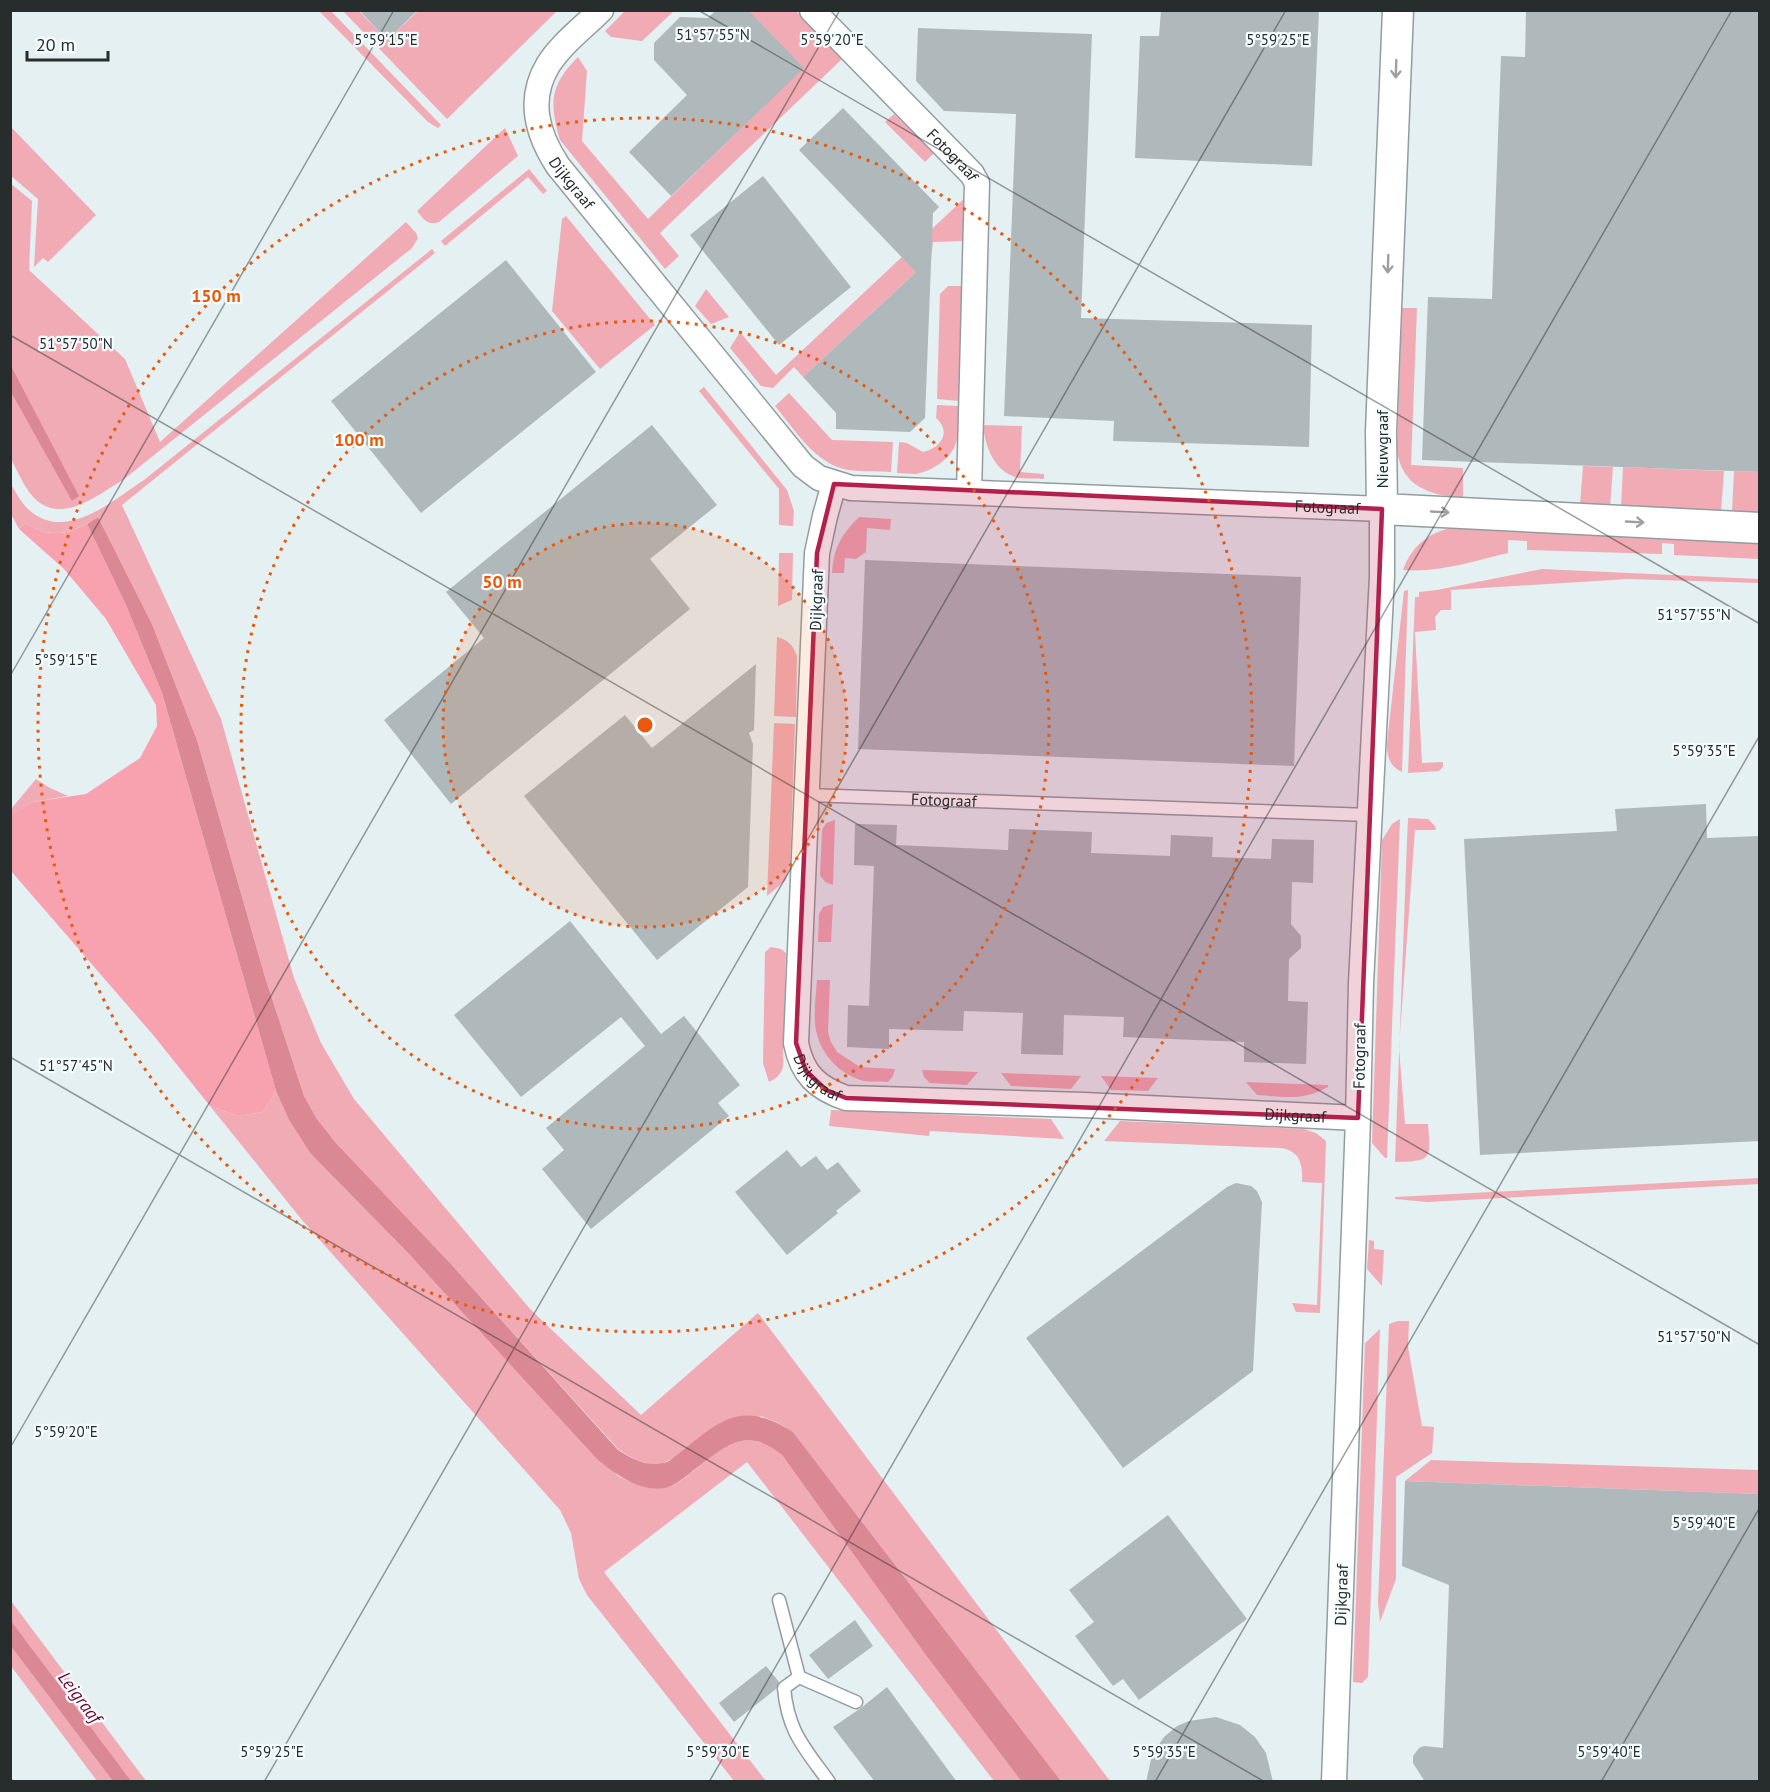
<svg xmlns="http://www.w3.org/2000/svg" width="1770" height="1792" viewBox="0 0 1770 1792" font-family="'PT Sans',sans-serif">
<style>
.green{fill:#f1abb5}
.forest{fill:#f9a2af}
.water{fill:#db8895}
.building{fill:#afb9bc}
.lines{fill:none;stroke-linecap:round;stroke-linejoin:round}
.service-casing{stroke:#939da0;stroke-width:15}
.minor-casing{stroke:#939da0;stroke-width:27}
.tertiary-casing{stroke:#939da0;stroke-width:33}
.service{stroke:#fff;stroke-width:12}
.minor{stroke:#fff;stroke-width:24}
.tertiary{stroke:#fff;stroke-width:30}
.oneway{stroke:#9ea0a0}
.marked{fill:#b2204c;fill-opacity:0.2;stroke:#b2204c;stroke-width:4.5;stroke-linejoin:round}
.ticks{fill:none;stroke:#272c2d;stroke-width:1.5;stroke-opacity:0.45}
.ring{fill:none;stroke:#e8590c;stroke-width:3;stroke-dasharray:3 6}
.labels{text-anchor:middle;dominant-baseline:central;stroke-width:4.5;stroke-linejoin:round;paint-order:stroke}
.street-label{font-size:16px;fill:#272c2d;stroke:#f6fdfe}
.water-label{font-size:18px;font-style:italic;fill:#6d0529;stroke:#f6fdfe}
.ticks-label{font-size:15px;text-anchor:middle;fill:#272c2d;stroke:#f6fdfe;stroke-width:4.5;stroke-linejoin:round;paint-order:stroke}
.centre{fill:#e8590c;stroke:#f6fdfe;stroke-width:3}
.ring-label{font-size:18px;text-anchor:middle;font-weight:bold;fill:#e8590c;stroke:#f6fdfe;stroke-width:4.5;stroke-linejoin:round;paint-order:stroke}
</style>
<rect width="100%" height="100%" fill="#e5f0f3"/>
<path class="green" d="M626 10H674V11L642 41 611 37 605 31Z
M319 11H331L441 125 438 128 428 122Z
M343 11H359L387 40 418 11H557L447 119Z
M748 11H796L842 59 660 233 679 256 665 269 560 140C549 103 550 85 578 57L587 71 582 141 648 219 803 68Z
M894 114 934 153 925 162 885 122Z
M11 127 96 215 48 262 43 258 34 267 38 199 11 176Z
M505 128 518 156 439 222C428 226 423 219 417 211Z
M529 169 547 191 543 194 528 177 445 246 441 241Z
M10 183 32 201 29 270 125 359 160 442 406 222 416 233 418 238 412 248 123 480C94 497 57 529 29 492 22 482 17 470 11 459Z
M967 196 965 241 933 242 931 258 803 377 794 367 773 388 761 386 730 348 740 332 776 375Z
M566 216 655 325 600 369 552 311 562 219Z
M432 249 435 253 122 505 221 719 294 978 321 1043 354 1099 530 1309 641 1415 758 1313 1110 1781H1061L793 1432 778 1423 761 1416 659 1465C643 1465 631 1458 618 1449L450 1263 336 1143 317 1119 304 1096 265 977 197 740 152 624 98 517C71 534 53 540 25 523L19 529 11 514 10 483C16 492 21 503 29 510 66 543 113 500 144 480Z
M948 286H964L959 401 937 399 940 294Z
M706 289 729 317 711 324 695 306Z
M1402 308H1417L1411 465 1463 468V498C1430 495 1401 487 1397 449Z
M704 387 787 490 794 511 793 526 779 525V489L699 391Z
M789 393 832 440 893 442 891 472C877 471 862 472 848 470 815 464 795 430 775 406Z
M937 405 958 406C958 417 959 429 957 439 954 457 933 471 916 474 910 474 903 473 897 473L899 442 907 443 923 452C941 448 952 432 936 418Z
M983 425 1022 426 1020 472 1044 474V479C1036 478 1027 479 1019 478 995 473 985 447 983 425Z
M1583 466 1613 467 1610 507 1580 505Z
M1623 467 1724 471 1721 512 1621 507Z
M1734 471 1759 472V514L1732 512Z
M859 517 891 519 890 530 867 528 866 552 856 559 845 558 844 573H832C833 548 842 534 859 517Z
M1458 527 1759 543V559L1674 555V544L1662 543V554L1527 550V541L1508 540V553C1474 561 1438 573 1403 570 1412 545 1431 530 1458 527Z
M779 553H793L792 600 778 606Z
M1542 569 1759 579V583L1628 579 1451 590V610H1441L1435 617 1436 630 1415 632 1422 763 1443 762V767L1439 771 1408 773 1415 597H1419V592L1437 590Z
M1408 590 1402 772C1389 766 1387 756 1387 743L1404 591Z
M777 637C788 640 793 645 797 656L796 717 774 716Z
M774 723 795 724 790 869 785 881 767 896Z
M36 779 50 788 68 796 33 802 11 817V809Z
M1408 818 1428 819 1435 826 1436 830H1415L1399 1047 1405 1124H1428C1431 1160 1432 1161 1395 1162L1407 841Z
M1400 819 1387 1158H1385L1372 1143 1382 840 1392 824Z
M835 820 833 885 825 882 820 875 822 830 826 823Z
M833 904 831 942H818L819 914 823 907Z
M771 947 781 949 786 953 783 1057C785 1069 780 1077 769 1082L763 1063 765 952Z
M817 980H830L828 1032 831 1042 837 1052 860 1067 895 1069 893 1076 888 1082C880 1081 872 1082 864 1081 837 1074 817 1050 815 1023 814 1009 816 994 817 980Z
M922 1070 978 1072 967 1085 930 1083 924 1077Z
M1001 1073 1081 1076 1071 1089 1011 1086Z
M1101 1076 1158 1078 1148 1091 1111 1090Z
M1246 1082 1328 1085V1087C1303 1101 1284 1097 1257 1095Z
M276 1091 289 1120 310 1153 409 1254 618 1476C632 1483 650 1491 667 1487 674 1486 681 1480 687 1476 720 1451 742 1422 782 1455L925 1654 1021 1781H994L747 1462 604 1572 766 1781H734L587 1595 579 1579 571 1533 560 1510 302 1220 210 1106 238 1116 263 1112Z
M831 1110 1051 1119 1064 1139 930 1131 929 1136 829 1126Z
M1120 1121 1304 1129 1316 1133 1326 1141 1320 1313 1296 1312 1292 1303 1317 1305 1322 1183 1302 1182C1303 1164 1300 1151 1281 1148L1104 1141Z
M1759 1178V1184L1427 1202 1395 1199V1197Z
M1369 1240 1374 1241V1249L1384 1250 1382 1286 1367 1269Z
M1398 1321H1409L1408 1347 1422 1426 1434 1427 1432 1453 1396 1477V1579L1380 1622 1378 1603 1389 1324Z
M1380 1329 1368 1677 1362 1683 1353 1682 1365 1343Z
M1431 1460 1759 1470 1760 1494 1405 1481Z
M11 1601 146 1781H97L11 1666Z"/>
<path class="forest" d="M25 523C48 537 63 536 87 524L126 605 162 693 276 1091 263 1112 238 1116 210 1106 154 1036 11 871 10 817 33 802 86 794 140 758 157 726 156 705 106 619 64 569 19 529Z"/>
<path class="water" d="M11 366 79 496 72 501 11 392Z
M98 517 152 624 197 740 265 977 304 1096 317 1119 336 1143 450 1263 618 1450C634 1460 650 1469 669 1461 715 1427 735 1395 793 1432L1061 1781H1021L925 1654 782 1455C743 1423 722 1450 689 1474 682 1479 674 1486 665 1488 639 1492 617 1475 598 1460L409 1254 310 1153 289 1120 276 1091 162 693 126 605 87 524Z
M11 1621 131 1781H113L11 1646Z"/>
<path class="building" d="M359 10H418L387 40Z
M716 10H748L804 68 671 196 629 152 687 95 654 60V43L680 17 708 18Z
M1161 10H1319L1312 166 1135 158 1140 36H1159Z
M1526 10H1760V472L1422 460 1428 297 1492 299 1501 56 1525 57Z
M918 28 1092 34 1081 318 1312 325 1309 447 1113 441 1114 421 1004 416 1016 114 944 111 916 81Z
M843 108 939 207 933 213 925 418 910 432 836 429V413L803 377 916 272 799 150Z
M763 176 851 287 779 345 690 235Z
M506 260 596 372 421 513 331 401Z
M652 425 717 505 650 559 690 609 451 804 384 720 484 638 446 592Z
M865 560 1301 577 1294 766 858 749Z
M756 664 754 730 749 733 753 744 748 887 657 960 524 796 625 715 652 748Z
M1706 804 1707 838 1760 836V1141L1480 1155 1464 839 1617 831 1615 809Z
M855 824 897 825 896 845 1008 850 1009 829 1092 832 1091 853 1170 856 1171 835 1213 837 1212 857 1271 859 1272 839 1314 840 1313 883 1292 882 1291 924 1301 936V948L1289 959 1288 1001 1308 1002 1306 1064 1244 1062V1042L1123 1037 1124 1017 1064 1015 1063 1055 1021 1054 1023 1013 964 1011 963 1031 889 1029V1049L847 1047 848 1005 869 1006 874 866 854 865Z
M570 921 661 1034 684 1016 740 1085 718 1103 729 1116 591 1229 542 1169 564 1150 546 1128 645 1046 621 1017 521 1097 454 1015Z
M787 1150 801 1167 816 1156 827 1170 838 1162 861 1191 836 1211 838 1213 787 1255 735 1192Z
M1236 1183 1251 1186 1257 1191 1262 1202 1253 1371 1123 1468 1026 1338 1227 1187Z
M1405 1481 1760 1494V1782H1425L1413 1763V1756L1419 1748 1424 1746 1443 1748 1449 1585 1402 1566Z
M1168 1515 1247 1619 1139 1700 1123 1679 1113 1686 1075 1636 1094 1622 1069 1590Z
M855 1620 873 1646 828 1679 809 1655Z
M766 1666 779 1682 776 1689 734 1722 719 1703Z
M887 1687 957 1782H875L833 1727 861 1708Z
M1216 1717 1240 1725 1255 1737 1266 1753 1273 1782H1146L1152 1755 1164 1737 1177 1726 1189 1721Z"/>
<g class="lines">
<defs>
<g id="service">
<path id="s1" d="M808 795 1369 815"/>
<path d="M779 1600 799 1677"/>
<path d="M829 1782C804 1747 788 1732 784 1688L799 1677 856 1702"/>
</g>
<g id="minor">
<path id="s2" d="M601 10C584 27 561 44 548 65 527 100 537 134 558 166L803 466 819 478 851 488 1382 509V576L1361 983 1358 1118"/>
<path id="s3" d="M812 10 972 174 977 183 969 492"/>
<path id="s4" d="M834 484 825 516 817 553 796 1043C802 1074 817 1088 846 1098L1084 1105 1358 1118 1334 1782"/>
</g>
<path id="tertiary" d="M1398 10 1381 432 1382 509 1760 528"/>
</defs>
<use href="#service" class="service-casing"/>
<use href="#minor" class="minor-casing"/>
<use href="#tertiary" class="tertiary-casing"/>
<use href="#service" class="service"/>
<use href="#minor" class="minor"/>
<use href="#tertiary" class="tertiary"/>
</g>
<defs><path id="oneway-shaft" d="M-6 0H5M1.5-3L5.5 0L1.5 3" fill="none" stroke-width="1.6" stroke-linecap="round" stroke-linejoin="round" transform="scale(1.5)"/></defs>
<g class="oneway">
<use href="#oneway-shaft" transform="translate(1396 69) rotate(92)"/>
<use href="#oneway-shaft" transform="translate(1388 264) rotate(92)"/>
<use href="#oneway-shaft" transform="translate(1440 512) rotate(3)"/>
<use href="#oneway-shaft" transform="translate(1635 522) rotate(3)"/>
</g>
<path class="marked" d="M834 484 1382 509 1358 1118 846 1098 826 1090 806 1071 796 1043 817 553Z"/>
<path class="ticks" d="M698 10 1760 624M10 335 1760 1345M10 676 394 10M10 1057 1265 1782M10 1448 840 10M10 1779 15 1782M264 1782 1286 10M709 1782 1732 10M1155 1782 1760 735M1601 1782 1760 1507"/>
<circle cx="645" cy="725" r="202" fill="#e8590c" fill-opacity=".12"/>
<g class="ring">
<circle cx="645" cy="725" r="202"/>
<circle cx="645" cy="725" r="404"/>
<circle cx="645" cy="725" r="607"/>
</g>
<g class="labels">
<g class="street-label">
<text stroke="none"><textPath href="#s3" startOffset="202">Fotograaf</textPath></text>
<text stroke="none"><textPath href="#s2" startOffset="206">Dijkgraaf</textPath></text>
<text transform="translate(1382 449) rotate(-90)">Nieuwgraaf</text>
<text stroke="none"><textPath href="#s2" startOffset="1102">Fotograaf</textPath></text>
<text transform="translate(816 600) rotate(-88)">Dijkgraaf</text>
<text stroke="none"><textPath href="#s1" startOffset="136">Fotograaf</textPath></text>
<text transform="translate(1359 1056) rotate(-89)">Fotograaf</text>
<text stroke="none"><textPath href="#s4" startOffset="604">Dijkgraaf</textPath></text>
<text stroke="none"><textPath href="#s4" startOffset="1090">Dijkgraaf</textPath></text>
<text transform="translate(1341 1595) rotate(-88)">Dijkgraaf</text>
</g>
<g class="water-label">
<text transform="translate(80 1697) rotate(53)">Leigraaf</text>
</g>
</g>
<g class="ticks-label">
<text x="713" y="40">51°57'55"N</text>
<text x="1278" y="45">5°59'25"E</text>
<text x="386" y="45">5°59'15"E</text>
<text x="832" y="45">5°59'20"E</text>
<text x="76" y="349">51°57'50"N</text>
<text x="1694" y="620">51°57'55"N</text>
<text x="66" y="665">5°59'15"E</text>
<text x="1704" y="756">5°59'35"E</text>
<text x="76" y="1071">51°57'45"N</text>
<text x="1694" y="1342">51°57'50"N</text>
<text x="66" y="1437">5°59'20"E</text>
<text x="1704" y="1528">5°59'40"E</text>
<text x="272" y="1757">5°59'25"E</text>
<text x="718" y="1757">5°59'30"E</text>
<text x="1164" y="1757">5°59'35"E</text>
<text x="1609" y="1757">5°59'40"E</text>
</g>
<circle cx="645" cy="725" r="9" class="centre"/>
<g class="ring-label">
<text x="216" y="302">150 m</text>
<text x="359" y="446">100 m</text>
<text x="502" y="588">50 m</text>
</g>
<rect width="1770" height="1792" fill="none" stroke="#272c2d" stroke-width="24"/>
<path d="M27 51v9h81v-9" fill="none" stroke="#272c2d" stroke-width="3"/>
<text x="36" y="51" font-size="18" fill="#272c2d" stroke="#f6fdfe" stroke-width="4.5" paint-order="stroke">20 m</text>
</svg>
